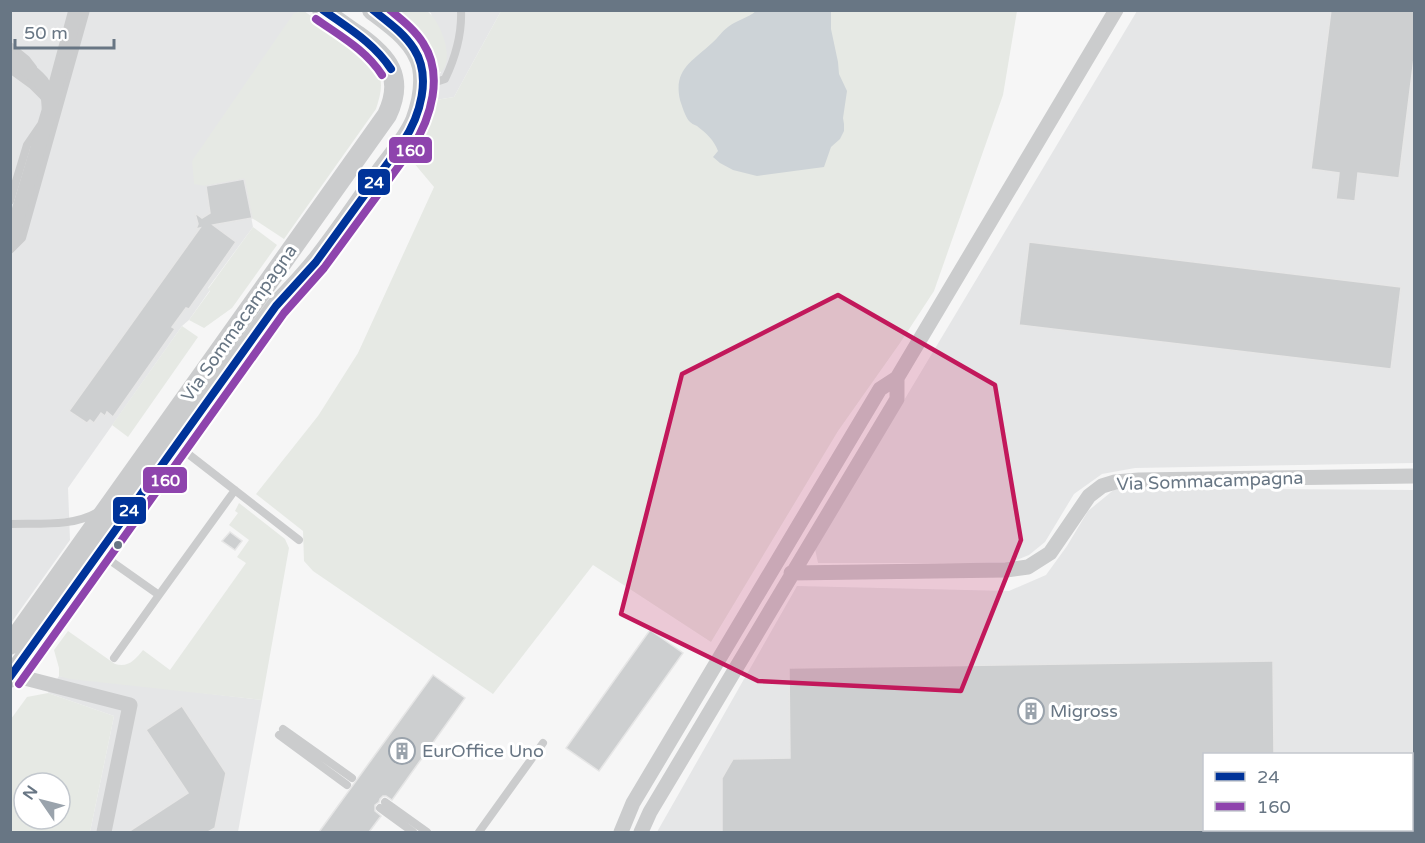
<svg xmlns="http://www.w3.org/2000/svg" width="1425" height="843" viewBox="0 0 1425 843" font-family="'Varela Round',sans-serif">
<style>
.built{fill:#e5e6e7;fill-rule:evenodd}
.green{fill:#e6e9e4;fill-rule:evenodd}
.water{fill:#cdd3d7}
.building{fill:#cdcfd0;stroke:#e6e6e6;stroke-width:1.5}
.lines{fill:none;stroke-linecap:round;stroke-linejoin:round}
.service{stroke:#cbcccd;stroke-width:8}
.minor{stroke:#cbcccd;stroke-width:15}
.tertiary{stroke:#cbcccd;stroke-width:20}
.bus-1-casing{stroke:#fff;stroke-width:12}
.bus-2-casing{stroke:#fff;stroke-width:12}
.bus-1{stroke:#039;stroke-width:8}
.bus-2{stroke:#8e44ad;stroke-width:8}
.marked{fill:#c2185b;fill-opacity:0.2;stroke:#c2185b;stroke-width:4.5;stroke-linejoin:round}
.bus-dot{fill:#687684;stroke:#fff;stroke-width:2}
.labels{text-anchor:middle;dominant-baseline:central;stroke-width:6;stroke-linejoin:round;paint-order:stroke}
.street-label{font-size:18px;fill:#687684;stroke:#fff}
.poi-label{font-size:18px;fill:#687684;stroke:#fff;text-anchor:start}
.line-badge{stroke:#fff;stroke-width:2}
.badge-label{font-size:16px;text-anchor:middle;font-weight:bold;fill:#fff}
</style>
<rect width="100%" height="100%" fill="#f6f6f6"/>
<path class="built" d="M11 11H303L294 14 206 186 244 179 253 227 208 288 210 290 189 320 182 326 68 488 70 540 11 623Z
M427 11H501L454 97 430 101V83L437 74 441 73 431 13Z
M1137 11H1414V463L1135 468 1102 474 1074 494 1045 542 1029 555 1009 563H818L815 549Z
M1116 488 1414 490V832H657L797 586 1009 591 1046 575 1067 546 1088 511ZM1204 754H1412V830H1204Z
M59 676 262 700 238 832H90L114 716 48 693Z"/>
<path class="green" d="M304 11 370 58C384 77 383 88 376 109L284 239 252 218 244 179 206 186 194 184 192 161 294 13Z
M385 11H427C441 21 458 65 437 74L435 73 427 54Z
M501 11H1017L1003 95 934 291 900 343 838 431 711 642 593 565 493 694 313 571 304 561 303 531 256 494 318 416 358 353 434 187 403 150 430 101 454 97Z
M253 227 277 245 232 308 204 328 189 320 210 291 208 289Z
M182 326 198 337 128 437 112 425Z
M239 503 285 539 289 548 262 700 70 679 59 676V668L54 650 68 631 115 664C128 668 135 660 143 650L170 670 246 563 237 557 249 540 229 525 238 513 235 511Z
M48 693 114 716 90 832H11V719L27 697ZM24 783H60V819H24Z"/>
<path class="water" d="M756 11H831V29L838 62 839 74 847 91 843 118 844 124V131L840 139 831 147 824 167 757 176 733 170 720 163 713 157 718 151C714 140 706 133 697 126 694 125 691 123 689 121 685 116 682 106 680 100 673 69 693 61 712 43 718 38 722 31 728 27 737 20 748 18 756 11Z"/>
<path class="building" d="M1331 10H1414V58L1399 178 1358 173 1355 201 1336 199 1339 173 1311 169Z
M244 179 252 218 213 225 236 242 189 309 186 308 172 327 175 329 113 417 107 412 105 416 101 413 94 423 90 420 87 423 69 411 200 228 196 229 198 224 195 213 202 218 210 213 206 186Z
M1029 242 1401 287 1391 369 1019 325Z
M230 532 242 541 235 550 222 541Z
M650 630 683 653 599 771 566 748Z
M1273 661 1274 754H1204V832H722V778L733 759 790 758 789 668Z
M433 675 465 698 392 800 386 796H383L380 799 379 802 375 805V811L381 816 369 832H319Z
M182 706 226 773 215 828 208 832H128L188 793 146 730Z"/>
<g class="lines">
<path class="service" d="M10 46 26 59 33 68
M10 69 32 85 44 97
M424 86 445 79C455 58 462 33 461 10
M10 201 27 145 40 126
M10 250 22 238 86 10
M178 446 299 540
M10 524C39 523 73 527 98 512
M101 554 159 595 235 490
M114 658 159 595
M283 729 352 778
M279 735 347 785
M385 802 427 832
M380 808 413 832
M479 832 543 743"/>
<path class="minor" d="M10 57C32 73 51 81 49 111L10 241
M51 103 76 10
M897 378 1116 10
M791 573 1006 570 1028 567 1050 553 1089 496 1102 486 1115 482 1139 480 1414 476
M13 675 130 705 104 832
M621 832 633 803 880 389 897 378V399L650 812 641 832"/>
<path class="tertiary" d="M10 645 387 115C405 77 388 57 357 35 345 27 334 19 322 10
M10 678 276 306C291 290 308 273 321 255 341 229 360 201 379 174 391 157 407 140 415 121 421 105 425 84 422 67 416 41 392 25 372 10"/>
<defs>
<path id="bus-1" d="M323 10C348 28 374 43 391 69
M10 677 276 306 316 262 403 142C420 116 432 77 414 49 404 33 388 22 373 10"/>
<path id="bus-2" d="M316 19C340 36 366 50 382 75
M19 684 284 313 324 268 412 148C431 118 444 75 423 43 415 30 402 20 390 10"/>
</defs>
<use href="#bus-1" class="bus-1-casing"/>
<use href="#bus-2" class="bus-2-casing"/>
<use href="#bus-1" class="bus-1"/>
<use href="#bus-2" class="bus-2"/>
</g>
<path class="marked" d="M838 295 995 385 1021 540 961 691 758 681 621 614 682 374Z"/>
<defs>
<symbol id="building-ring" viewBox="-11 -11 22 22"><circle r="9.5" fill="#fff" stroke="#9aa3ac" stroke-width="1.5"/><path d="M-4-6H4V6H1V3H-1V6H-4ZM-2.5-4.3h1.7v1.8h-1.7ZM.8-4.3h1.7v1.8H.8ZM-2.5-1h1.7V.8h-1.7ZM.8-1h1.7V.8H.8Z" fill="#9aa3ac"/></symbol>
</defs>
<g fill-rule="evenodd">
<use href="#building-ring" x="1016" y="696" width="30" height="30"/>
<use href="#building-ring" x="387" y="736" width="30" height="30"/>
</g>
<circle class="bus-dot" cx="118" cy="545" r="5"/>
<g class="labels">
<g class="street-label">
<text transform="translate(239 323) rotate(-55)">Via Sommacampagna</text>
<text transform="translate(1210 481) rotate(-2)">Via Sommacampagna</text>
</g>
<g class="poi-label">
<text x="1050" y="711">Migross</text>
<text x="422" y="751">EurOffice Uno</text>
</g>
</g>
<g class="line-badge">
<rect x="388" y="136" width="45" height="28" rx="6" fill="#8e44ad"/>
<rect x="357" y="168" width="34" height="28" rx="6" fill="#039"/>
<rect x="142" y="466" width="46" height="28" rx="6" fill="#8e44ad"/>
<rect x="112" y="496" width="35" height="29" rx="6" fill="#039"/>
</g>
<g class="badge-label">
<text x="410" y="156">160</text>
<text x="374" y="188">24</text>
<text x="165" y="486">160</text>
<text x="129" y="516">24</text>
</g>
<rect width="1425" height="843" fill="none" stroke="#687684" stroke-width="24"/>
<rect x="1203" y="753" width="210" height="78" fill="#ffffff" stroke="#c3c8ce" stroke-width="1.5"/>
<rect x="1215" y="772" width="30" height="9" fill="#003399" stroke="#c3c8ce" stroke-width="1.5"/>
<text x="1257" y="783" font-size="18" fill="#687684">24</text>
<rect x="1215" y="802" width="30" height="9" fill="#8e44ad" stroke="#c3c8ce" stroke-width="1.5"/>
<text x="1257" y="813" font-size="18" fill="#687684">160</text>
<g transform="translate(42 801) rotate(305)"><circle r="28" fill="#ffffff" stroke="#c3c8ce" stroke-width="1.5"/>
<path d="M0-4.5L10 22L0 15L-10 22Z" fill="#9aa3ac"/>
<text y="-9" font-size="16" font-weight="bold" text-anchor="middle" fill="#687684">N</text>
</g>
<path d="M15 39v9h99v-9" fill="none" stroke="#687684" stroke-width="3"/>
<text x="24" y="39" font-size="18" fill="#687684" stroke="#ffffff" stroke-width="4.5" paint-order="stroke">50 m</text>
</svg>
